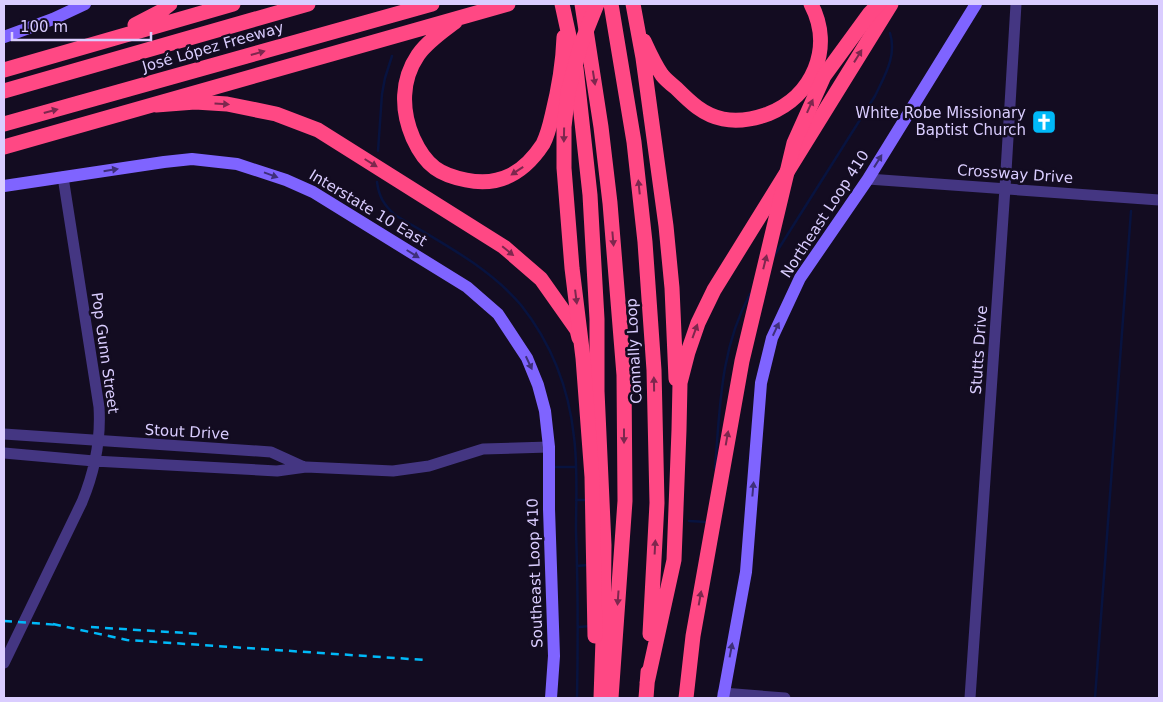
<svg xmlns="http://www.w3.org/2000/svg" width="1163" height="702" viewBox="0 0 1163 702" font-family="'DejaVu Sans',sans-serif">
<style>
.lines{fill:none;stroke-linecap:round;stroke-linejoin:round}
.stream{stroke:#08133f;stroke-width:2.5}
.minor{stroke:#443682;stroke-width:11}
.secondary{stroke:#7f64ff;stroke-width:12}
.motorway{stroke:#ff4884;stroke-width:15}
.rail{stroke:#00b9f8;stroke-width:2.5;stroke-dasharray:8 6;stroke-linecap:butt}
.motorway-bridge{stroke:#ff4884;stroke-width:15}
.oneway{fill:#7d274e}
.oneway2{fill:#3e2f7a}
.labels{text-anchor:middle;dominant-baseline:central;stroke-width:5;stroke-linejoin:round;paint-order:stroke}
.street-label{font-size:15px;fill:#dacdff;stroke:#130c21}
.poi-label{font-size:15px;fill:#dacdff;stroke:#130c21;text-anchor:end}
</style>
<rect width="100%" height="100%" fill="#130c21"/>
<g class="lines">
<path class="stream" d="M378 151 382 94 385 78 392 56
M377 182C379 197 384 205 395 215 438 241 488 266 521 305 551 343 569 389 574 437 578 468 576 500 576 531 578 587 578 643 577 698
M774 256 875 96C885 75 897 56 890 33
M555 467H575
M715 469C720 408 720 349 750 294
M576 500H586
M689 521 707 522
M577 566 588 565
M579 627 591 626
M1095 698 1131 211"/>
<path class="minor" d="M868 179 1159 200
M4 434 271 452 304 467
M4 453 94 461 277 471 306 467 393 471 429 466 483 449 549 447
M4 663 82 502C94 473 101 439 99 407L63 177
M723 693 785 698
M970 698 1005 188 1016 4"/>
<path class="secondary" d="M4 37 53 19 85 4
M4 186 164 162 192 159 237 164 286 180 313 192 467 287 498 314 527 358 538 385 545 411 549 447V509L554 656 551 698
M723 698 746 572 761 383 772 338 800 278 868 179 976 4"/>
<path class="motorway" d="M562 4 576 68 590 195 597 319V391L604 545 603 639 601 698
M582 4 601 127 610 203 624 375 625 501 611 698
M611 4 634 142 645 242 654 370 657 503 650 634
M633 4 643 58 666 226 672 288 676 379
M455 22C443 31 427 42 418 55 401 80 401 110 413 138 418 149 424 160 435 168 443 174 456 178 466 180 500 187 524 173 543 144 547 136 550 125 552 116 559 88 563 66 564 37
M135 25 160 12 170 4
M644 41C649 52 655 65 662 75 666 80 671 84 676 88 690 102 703 115 723 119 739 122 754 119 768 114 813 96 834 48 811 4
M4 70 233 4
M4 91 308 4
M156 105 195 102 227 104 276 114 318 130 504 247 541 279 577 330 579 338
M4 124 432 4
M4 147 508 4
M647 683 674 560 679 430 680 383 688 352 698 323 714 290 891 4
M646 698 648 672"/>
<path class="rail" d="M4 621 59 625
M53 624 127 640 425 660
M91 627 201 634"/>
<path class="motorway-bridge" d="M595 636 592 477 583 358 572 268 564 168V127L568 92 581 44 597 4
M686 698 693 636 742 361 794 143 824 76 870 13 879 4"/>
</g>
<defs><path id="oneway-solid" d="M-6-.8H1V-3.2L6.5 0L1 3.2V.8H-6Z" transform="scale(1.25)"/></defs>
<g class="oneway">
<use href="#oneway-solid" transform="translate(258 53) rotate(-16)"/>
<use href="#oneway-solid" transform="translate(858 56) rotate(-58)"/>
<use href="#oneway-solid" transform="translate(594 78) rotate(81)"/>
<use href="#oneway-solid" transform="translate(222 104) rotate(4)"/>
<use href="#oneway-solid" transform="translate(810 106) rotate(-66)"/>
<use href="#oneway-solid" transform="translate(51 111) rotate(-15)"/>
<use href="#oneway-solid" transform="translate(564 135) rotate(91)"/>
<use href="#oneway-solid" transform="translate(371 163) rotate(32)"/>
<use href="#oneway-solid" transform="translate(517 171) rotate(146)"/>
<use href="#oneway-solid" transform="translate(639 187) rotate(-96)"/>
<use href="#oneway-solid" transform="translate(613 239) rotate(85)"/>
<use href="#oneway-solid" transform="translate(508 251) rotate(39)"/>
<use href="#oneway-solid" transform="translate(765 262) rotate(-76)"/>
<use href="#oneway-solid" transform="translate(576 297) rotate(83)"/>
<use href="#oneway-solid" transform="translate(695 331) rotate(-70)"/>
<use href="#oneway-solid" transform="translate(654 384) rotate(-91)"/>
<use href="#oneway-solid" transform="translate(624 436) rotate(90)"/>
<use href="#oneway-solid" transform="translate(727 438) rotate(-80)"/>
<use href="#oneway-solid" transform="translate(655 547) rotate(-87)"/>
<use href="#oneway-solid" transform="translate(618 598) rotate(94)"/>
<use href="#oneway-solid" transform="translate(700 598) rotate(-80)"/>
</g>
<g class="oneway2">
<use href="#oneway-solid" transform="translate(878 161) rotate(-58)"/>
<use href="#oneway-solid" transform="translate(111 170) rotate(-9)"/>
<use href="#oneway-solid" transform="translate(271 175) rotate(20)"/>
<use href="#oneway-solid" transform="translate(413 254) rotate(32)"/>
<use href="#oneway-solid" transform="translate(776 329) rotate(-65)"/>
<use href="#oneway-solid" transform="translate(529 363) rotate(65)"/>
<use href="#oneway-solid" transform="translate(753 489) rotate(-85)"/>
<use href="#oneway-solid" transform="translate(731 650) rotate(-79)"/>
</g>
<defs>
<symbol id="church-square" viewBox="-11 -11 22 22"><rect x="-9" y="-9" width="18" height="18" rx="4" fill="#00b9f8" stroke="#130c21"/><path d="M-1.2-6h2.4v3.5h3.3v2.4h-3.3V6h-2.4V-.1h-3.3v-2.4h3.3Z" fill="#fff"/></symbol>
</defs>
<g fill-rule="evenodd">
<use href="#church-square" x="1030" y="108" width="28" height="28"/>
</g>
<g class="labels">
<g class="street-label">
<text transform="translate(213 47) rotate(-16)">José López Freeway</text>
<text transform="translate(1015 174) rotate(4)">Crossway Drive</text>
<text transform="translate(368 208) rotate(31)">Interstate 10 East</text>
<text transform="translate(825 214) rotate(-57)">Northeast Loop 410</text>
<text transform="translate(979 350) rotate(-86)">Stutts Drive</text>
<text transform="translate(634 351) rotate(-93)">Connally Loop</text>
<text transform="translate(105 353) rotate(82)">Pop Gunn Street</text>
<text transform="translate(187 432) rotate(3)">Stout Drive</text>
<text transform="translate(535 573) rotate(-92)">Southeast Loop 410</text>
</g>
<g class="poi-label">
<text x="1026" y="113">White Robe Missionary<tspan x="1026" dy="17">Baptist Church</tspan></text>
</g>
</g>
<rect width="1163" height="702" fill="none" stroke="#dacdff" stroke-width="10"/>
<path d="M12 32v8h139v-8" fill="none" stroke="#dacdff" stroke-width="2.5"/>
<text x="20" y="32" font-size="15" fill="#dacdff" stroke="#130c21" stroke-width="4" paint-order="stroke">100 m</text>
</svg>
